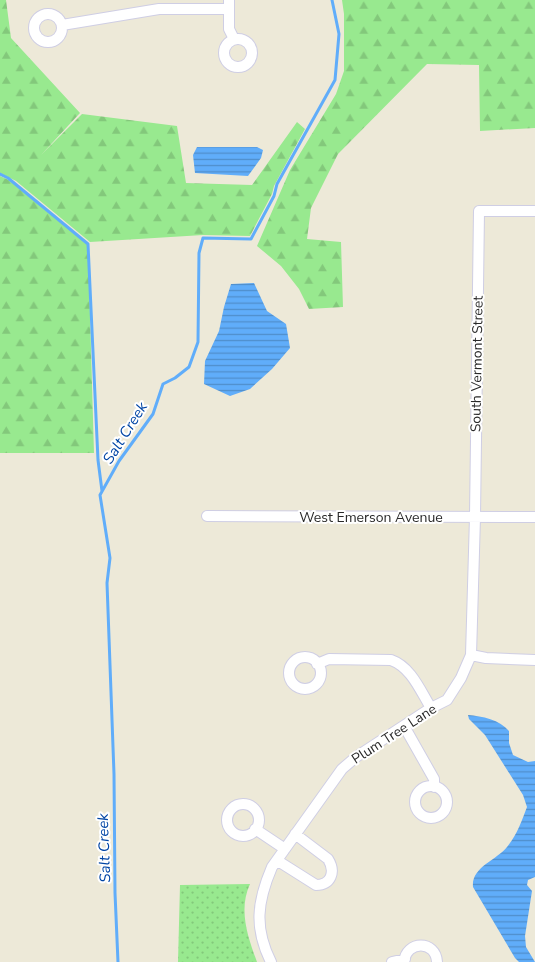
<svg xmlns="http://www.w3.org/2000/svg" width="535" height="962" viewBox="0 0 535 962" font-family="'Nunito Sans',sans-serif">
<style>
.grass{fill:url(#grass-dots)}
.forest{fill:url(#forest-firs)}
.water{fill:url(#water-rules)}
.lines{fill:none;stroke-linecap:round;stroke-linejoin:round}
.stream{stroke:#60adfa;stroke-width:3}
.street-casing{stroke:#cfcee4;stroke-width:12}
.street{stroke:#fff;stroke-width:10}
.labels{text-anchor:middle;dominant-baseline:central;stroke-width:4;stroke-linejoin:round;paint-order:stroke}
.street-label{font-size:14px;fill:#292929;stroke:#fff}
.water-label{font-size:15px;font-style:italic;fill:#0045a5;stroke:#fff}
</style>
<defs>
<pattern id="grass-dots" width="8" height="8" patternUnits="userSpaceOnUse" patternTransform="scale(1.25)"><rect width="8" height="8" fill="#98e98f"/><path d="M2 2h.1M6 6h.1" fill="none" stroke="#83c87b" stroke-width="1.8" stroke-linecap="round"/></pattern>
<pattern id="forest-firs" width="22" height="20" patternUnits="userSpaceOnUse" patternTransform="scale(1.25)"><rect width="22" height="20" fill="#98e98f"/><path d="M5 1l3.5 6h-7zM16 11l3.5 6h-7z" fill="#83c87b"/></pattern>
<pattern id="water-rules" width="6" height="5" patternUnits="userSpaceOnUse" patternTransform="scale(1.25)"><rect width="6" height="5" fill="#60adfa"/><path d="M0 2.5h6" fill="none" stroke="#4f8dca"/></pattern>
</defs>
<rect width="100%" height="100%" fill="#ede9d8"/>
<path class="grass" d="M250 884C238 910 248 937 257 962H178L180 885Z"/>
<path class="forest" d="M0 0H6L11 38 80 113 41 155 82 114 177 126 186 183 252 185 297 122 305 129 274 186 272 194 250 236 203 235 90 242 16 181 0 173Z
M342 0H535V128L480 131 479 65 427 64 338 154 311 208 307 239 341 242 343 307 309 309 299 289 281 266 257 246 290 170 336 94 344 71V14Z
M0 176 13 182 88 244 94 453H0Z"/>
<path class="water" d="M197 147H257L263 150 261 158 248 176 195 173 193 155Z
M254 283 267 311 286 324 290 348 272 369 250 389 230 396 204 384 205 361 219 331 224 307 231 284Z
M468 715C482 716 500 720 509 731V743L513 755 528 762 535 761V877L528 880 527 885 532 891 525 936 526 947 535 962H519L515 958 473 887C471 867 497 860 507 847 517 835 522 820 527 807L523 795 485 735 469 719Z"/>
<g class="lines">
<path class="stream" d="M0 174 8 178 88 244 98 460 102 491
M118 962 115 893 114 774 107 583 110 558 100 495 119 461 153 414 163 384 175 378 189 367 198 342 199 253 203 238 251 239 274 196 277 184 335 80 339 34 332 0"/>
<defs>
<path id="street" d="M229 0V29L234 39
M34 28a14 14 0 1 1 28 0a14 14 0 1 1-28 0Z
M62 25 159 9H228
M224 53a14 14 0 1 1 28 0a14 14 0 1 1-28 0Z
M207 516 535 517
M471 655 486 658 535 660
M289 673a16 16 0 1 1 32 0a16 16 0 1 1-32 0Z
M317 664 329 659 391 660C411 667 420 690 431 708
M404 726 434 779V787
M415 802a16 16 0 1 1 32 0a16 16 0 1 1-32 0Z
M227 820a16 16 0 1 1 32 0a16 16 0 1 1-32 0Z
M255 829 285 849
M278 861 316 885C331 885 336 872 328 859L295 834
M271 962C254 928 257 902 272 867L342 769 356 757 431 708 447 700 461 678 471 655 475 517 479 211H535
M392 962 405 959
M404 962C406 940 436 940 437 962"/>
</defs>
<use href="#street" class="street-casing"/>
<use href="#street" class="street"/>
</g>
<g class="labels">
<g class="street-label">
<text transform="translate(477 364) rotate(-89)">South Vermont Street</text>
<text x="371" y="517">West Emerson Avenue</text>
<text transform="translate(394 734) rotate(-33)">Plum Tree Lane</text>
</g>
<g class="water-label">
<text transform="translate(125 433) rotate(-58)">Salt Creek</text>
<text transform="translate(104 848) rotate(-92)">Salt Creek</text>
</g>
</g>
</svg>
